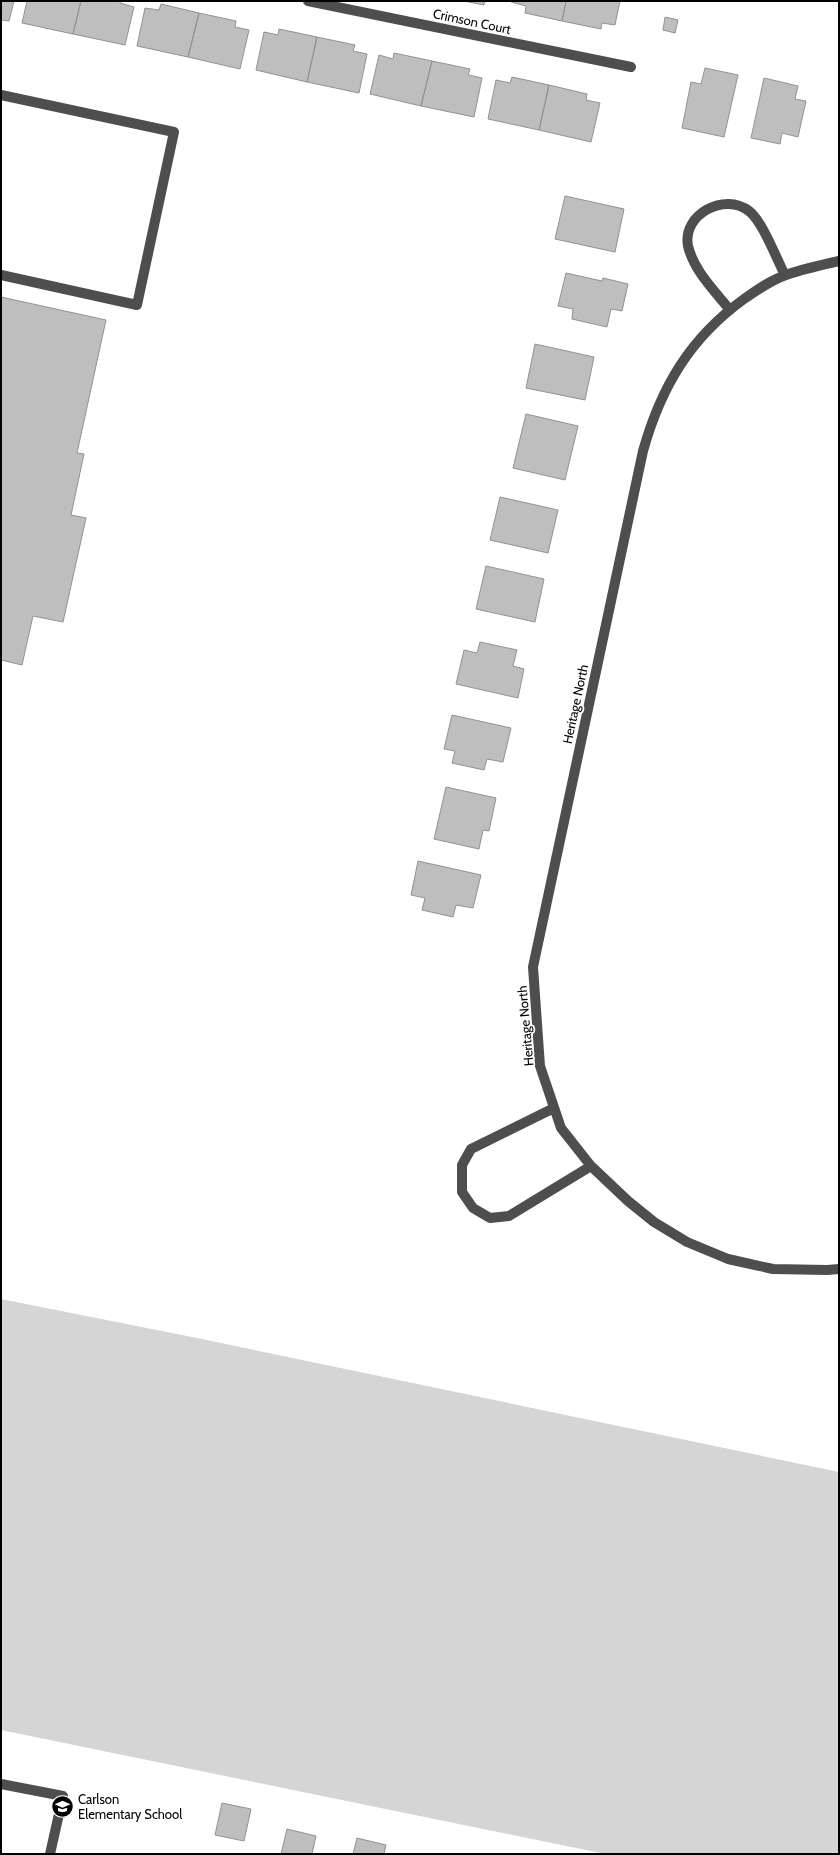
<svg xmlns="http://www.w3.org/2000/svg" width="840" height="1855" viewBox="0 0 840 1855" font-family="Cabin,sans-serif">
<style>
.green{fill:#d5d5d5}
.building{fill:#bebebe;stroke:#929292}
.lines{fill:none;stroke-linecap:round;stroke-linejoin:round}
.minor{stroke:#4e4e4e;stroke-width:10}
.labels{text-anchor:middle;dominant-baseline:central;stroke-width:3.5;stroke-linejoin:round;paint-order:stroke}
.street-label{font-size:13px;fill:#000;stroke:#fff}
.poi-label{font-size:13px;fill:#000;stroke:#fff;text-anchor:start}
</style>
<rect width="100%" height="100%" fill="#fff"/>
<path class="green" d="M1 1299 197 1338 839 1472V1854H605L1 1730Z"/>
<path class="building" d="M1 1H14L9 21 1 20Z
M27 1H81L73 34 22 23Z
M81 1H120V3L134 7 125 45 73 34Z
M464 1H485L484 5Z
M511 1H566L562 21 525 13 526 6 511 2Z
M566 1H620L615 25 602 23 601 29 562 21Z
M161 4 199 13 188 57 137 46 145 8 159 10Z
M199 13 236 21 235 27 249 30 240 69 188 57Z
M665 17 678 20 675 33 663 30Z
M279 29 317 37 307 82 256 70 264 32 278 35Z
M317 37 355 45 353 51 367 54 359 93 307 82Z
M394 53 432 61 421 106 370 94 379 55 393 59Z
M432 61 470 69 468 75 482 78 474 117 421 106Z
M705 68 738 75 724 137 682 128 691 82 701 84Z
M512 77 549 85 539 130 488 119 496 80 510 83Z
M764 78 798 86 795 99 806 101 798 137 782 133 780 144 751 138Z
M549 85 587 94 586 100 600 103 591 142 539 130Z
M565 196 624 209 615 252 555 239Z
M566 273 602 281 603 278 628 284 622 311 611 309 607 327 572 319 573 309 558 306Z
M1 297 106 320 77 453 84 454 71 515 86 518 63 622 33 616 22 665 1 660Z
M535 344 594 357 585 400 526 388Z
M526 414 578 426 565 480 513 468Z
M500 497 558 510 548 553 490 540Z
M486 566 544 579 535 622 476 609Z
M480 642 517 650 513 666 524 669 518 698 456 684 464 650 477 653Z
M452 715 511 728 503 762 487 759 484 770 452 763 455 751 444 749Z
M446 787 496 798 489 831 483 830 479 849 434 839Z
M418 861 481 875 473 908 456 905 453 917 422 910 425 898 411 895Z
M222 1803 251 1809 244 1841 215 1835Z
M287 1829 316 1836 312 1854H281Z
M357 1838 386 1845 384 1854H353Z"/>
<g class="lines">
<path class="minor" d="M308 1 631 67
M1 95 174 132 137 305 1 275
M839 261C821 265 803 269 786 275 771 280 757 290 744 299 690 338 661 387 643 451L533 967 540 1066 561 1128 591 1166 628 1201 654 1222 687 1242 728 1259 773 1269 827 1270 839 1269
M730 310C714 290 694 271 688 246 682 214 725 192 749 211 763 222 776 258 785 275
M554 1108 471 1149 462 1165V1192L473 1208 490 1218 509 1216 591 1166
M1 1784 63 1796 50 1854"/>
</g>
<defs>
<symbol id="school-disc" viewBox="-11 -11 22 22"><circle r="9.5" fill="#000" stroke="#fff"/><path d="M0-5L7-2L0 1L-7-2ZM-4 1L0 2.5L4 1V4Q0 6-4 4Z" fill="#fff"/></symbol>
</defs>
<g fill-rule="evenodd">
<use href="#school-disc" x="50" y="1794" width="25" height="25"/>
</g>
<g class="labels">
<g class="street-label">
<text transform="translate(472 21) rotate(12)">Crimson Court</text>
<text transform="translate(575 704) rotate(-78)">Heritage North</text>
<text transform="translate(525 1026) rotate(-95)">Heritage North</text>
</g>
<g class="poi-label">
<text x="78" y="1799">Carlson<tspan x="78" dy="15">Elementary School</tspan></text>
</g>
</g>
<rect width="840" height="1855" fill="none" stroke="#000000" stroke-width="4"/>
</svg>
